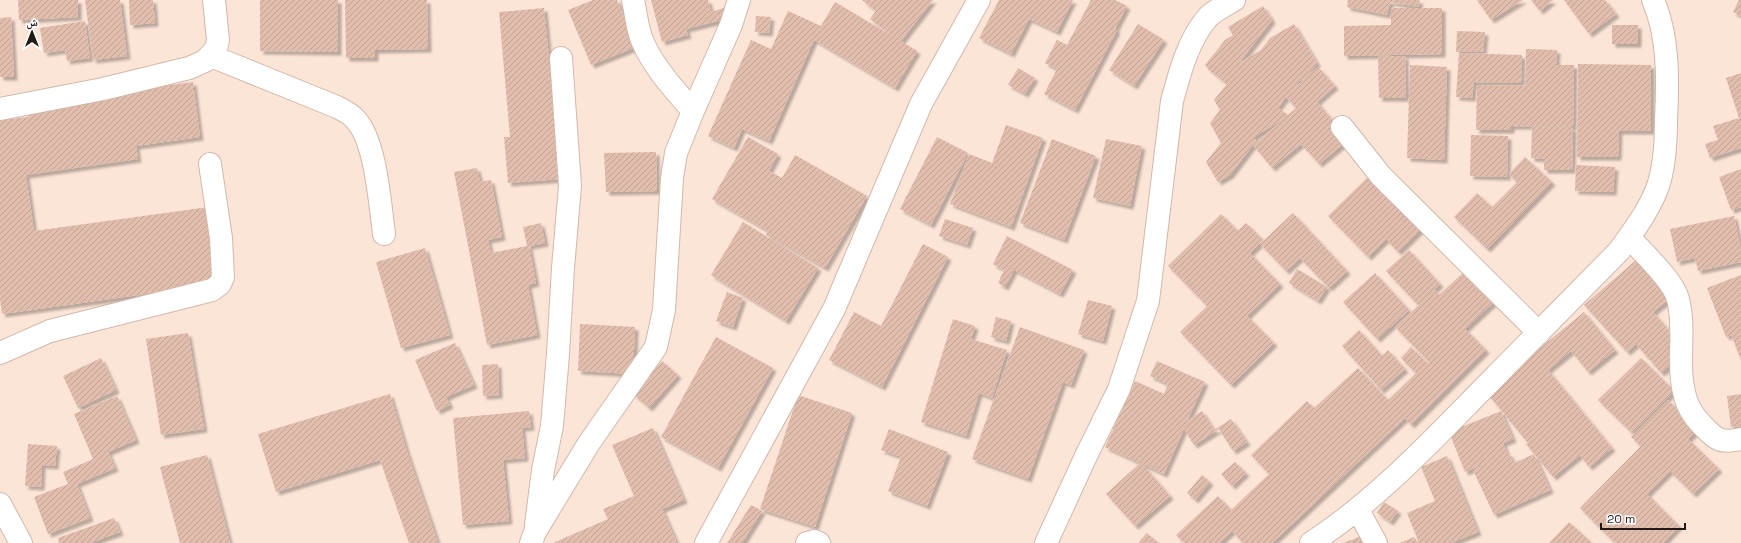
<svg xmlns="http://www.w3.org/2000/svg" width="1741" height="543" viewBox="0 0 1741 543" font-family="'Space Grotesk','Noto Naskh Arabic',sans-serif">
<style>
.building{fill:url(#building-hatch);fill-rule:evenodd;filter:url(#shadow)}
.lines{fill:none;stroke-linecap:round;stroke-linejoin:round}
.street-casing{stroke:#d0b9ab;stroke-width:24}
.secondary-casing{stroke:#d0b9ab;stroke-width:24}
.street{stroke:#fff;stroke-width:22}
.secondary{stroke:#fff;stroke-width:22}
</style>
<defs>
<pattern id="building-hatch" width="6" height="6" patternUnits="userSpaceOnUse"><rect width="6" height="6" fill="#e1bdae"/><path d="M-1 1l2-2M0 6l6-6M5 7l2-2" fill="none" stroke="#c1a295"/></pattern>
<filter id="shadow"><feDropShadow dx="3.5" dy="3.5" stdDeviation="1" flood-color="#0004"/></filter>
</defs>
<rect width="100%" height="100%" fill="#fce4d6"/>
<path class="building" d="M18 0H78V17L19 20Z
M85 0H120L127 56 93 60Z
M129 0H153L155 23 130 25Z
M260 0H338V52L260 51Z
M345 0H427L428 49 375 50V58H346Z
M593 0H617L636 47 591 65 568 10Z
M651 0H708L711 12 727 7 730 18 686 29 688 35 662 42Z
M862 0H933L901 41 917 51 895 88 814 40 769 141 742 129 734 148 708 136 751 40 771 49 788 11 821 26 835 2 892 36 870 19 876 11Z
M999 0H1073L1057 32 1029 19 1011 54 979 38Z
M1091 0H1115L1127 6 1115 29 1117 30 1075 110 1044 94 1057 69 1045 63 1057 40 1067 45Z
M1348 0H1420L1418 7 1390 2 1387 15 1347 7Z
M1477 0H1523L1491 20Z
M1531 0H1553L1540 11Z
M1564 0H1605L1616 14 1589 34Z
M1739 0H1741V16L1733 12Z
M1263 6 1272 20 1239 63 1261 50 1270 38 1294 24 1317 63 1306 78 1299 81 1293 89 1318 67 1335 86 1317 102 1349 139 1319 164 1301 144 1272 168 1253 145 1285 118 1254 137 1256 141 1230 175 1218 182 1206 162 1221 143 1210 123 1220 110 1214 100 1227 84 1208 69 1205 65 1225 40 1233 35 1228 27ZM1286 97 1296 108 1288 115 1278 108Z
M544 8 561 179 508 183 504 137H510L499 12Z
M1391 8H1442V54L1344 56V26L1391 25Z
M756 16 771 17 769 33 755 32Z
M11 17 14 77H0V18Z
M85 21 90 58 67 61 65 50 44 53 40 28Z
M1138 24 1164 40 1134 86 1109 70Z
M1612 25H1638V44H1612Z
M1457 31 1485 32 1483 52H1456Z
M1526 49 1557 50 1556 65H1574L1573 127 1511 126V130H1476L1477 85 1525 86Z
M1459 53 1522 55 1521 83 1474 82 1472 98 1456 97Z
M1405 56 1406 98H1379L1378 57Z
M1578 64 1651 65V131H1619L1618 157H1577Z
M1410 65 1447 67 1444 160 1407 158Z
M1018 68 1035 78 1025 94 1008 85Z
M1741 73V148L1710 158 1705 144 1718 140 1713 126 1739 118 1726 78Z
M193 82 200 137 136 146 138 159 26 175 34 231 216 206 226 283 2 314 0 299V120L28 117 26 104Z
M1006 125 1043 138 1011 227 950 204 969 154 992 163Z
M1532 127 1573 128 1572 170H1544V159L1531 158Z
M1471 135 1508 136 1507 177 1470 176Z
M748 137 778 154 769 171 782 178 795 155 867 196 825 268 766 235 768 231 712 199Z
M937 137 968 153 931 225 900 209Z
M1052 139 1096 156 1064 240 1020 223Z
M1106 139 1142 146 1130 206 1093 198Z
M656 152 657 191 606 192 604 153Z
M1525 157 1552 182 1487 249 1454 217 1477 193 1492 207 1517 182 1509 174Z
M1576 165 1615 167 1613 192 1575 191Z
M1378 167 1430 220 1398 252 1386 239 1368 257 1328 216Z
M477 168 480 182 491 180 502 237 488 240 491 253 527 246 523 227 541 223 545 243 529 246 536 283 528 285 537 335 487 345 454 172Z
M1741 169V207L1731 210 1719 177Z
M1293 213 1347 271 1329 288 1300 258 1286 271 1260 244Z
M1221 214 1238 231 1246 223 1263 240 1250 253 1280 284 1247 316 1274 343 1231 385 1180 332 1207 306 1168 266Z
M1734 216 1741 250V262L1698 271 1695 258 1677 262 1670 229Z
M945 219 973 228 967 245 939 236Z
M743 222 818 268 786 321 711 275Z
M1007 236 1073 270 1060 294 1014 270 1005 287 998 283 1004 270 993 264Z
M923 244 948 257 882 387 829 360 854 312 881 326Z
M425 248 450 335 401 348 376 262Z
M1409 250 1440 284 1418 305 1386 271Z
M1642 255 1675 294 1653 312 1687 351 1661 373 1636 344 1627 352 1584 305Z
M1297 269 1327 287 1318 301 1289 283Z
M1467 269 1496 300 1465 329 1486 350 1411 425 1405 418 1272 543H1243L1232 531 1219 543H1184L1176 535 1218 496 1231 510 1269 474 1251 455 1307 401 1314 408 1358 368 1388 400 1416 373 1401 358 1411 347 1428 364 1429 362 1395 327 1435 290 1439 295Z
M1375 273 1409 310 1377 339 1343 302Z
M1741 275V360L1731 335 1726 337 1707 288Z
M727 292 743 298 733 327 716 321Z
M1088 300 1112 306 1103 341 1078 334Z
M1584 312 1615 350 1588 372 1571 351 1548 370 1612 448 1589 467 1580 455 1553 477 1526 444 1528 443 1486 392Z
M996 317 1011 321 1006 341 991 337Z
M953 319 975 326 971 339 1007 350 992 398 979 393 966 436 921 422Z
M580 324 635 327 633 374 578 371Z
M1020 327 1084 350 1071 385 1063 382 1028 479 972 459Z
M1359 330 1382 356 1388 350 1405 369 1381 390 1342 346Z
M188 333 204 429 161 435 146 339Z
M716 337 773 368 718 468 661 437Z
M455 343 474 385 446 397 450 405 437 411 415 360Z
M101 358 116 390 78 408 63 376Z
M1641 358 1674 391 1632 433 1598 400Z
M662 361 678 375 649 408 633 394Z
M1157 361 1205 382 1187 421 1202 411 1214 430 1231 419 1247 442 1233 451 1219 429 1194 445 1184 429 1164 474 1142 464 1170 496 1135 526 1106 494 1140 463 1105 447 1135 381 1164 394 1168 384 1150 376Z
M498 364 499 395 483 396 482 365Z
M390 394 407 452 438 543H409L380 460 276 492 258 434Z
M1741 394V426L1731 427 1727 396Z
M798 395 852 413 815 527 760 509Z
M117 396 136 440 108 452 115 468 77 484 90 518 48 534 34 497 68 484 63 472 93 459 74 414Z
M1668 400 1697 430 1688 439 1719 469 1693 494 1670 471 1647 494 1679 526 1663 543H1615L1580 508 1641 446 1631 437Z
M529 411 531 427 522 428 525 458 503 460 509 521 463 525 453 418Z
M1501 411 1513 439 1503 443 1507 454 1509 453 1514 463 1534 454 1550 490 1494 515 1473 470 1497 458 1465 472 1449 432Z
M653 428 684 500 662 509 677 543H553L608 519 603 509 634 496 612 445Z
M889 429 948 452 927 506 888 491 901 457 881 450Z
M28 444 57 446 55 466 42 465 41 487 25 486Z
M207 455 230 543H180L160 467Z
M1447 456 1478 532 1451 543H1419L1407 513 1435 501 1421 467Z
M1235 462 1246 473 1232 486 1221 474Z
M1202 475 1210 482 1195 500 1187 493Z
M1384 502 1398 511 1390 522 1377 513Z
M751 505 762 511 742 543H727Z
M114 518 120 532 90 543H59L58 538Z
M1569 522 1592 543H1549Z
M1147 533 1158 543H1138Z
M1362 536 1364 543H1343Z
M1414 537 1418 543H1400Z"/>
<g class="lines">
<defs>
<path id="street" d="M633 0C636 13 637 28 642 40 653 67 674 89 693 111
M211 56 337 107C343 110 351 114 355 119 376 140 380 205 384 234
M0 109 103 89 189 68 205 61 216 49 218 40 214 0
M1342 127 1381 176 1539 333
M1629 237C1642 252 1673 280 1678 299 1687 333 1674 371 1688 405 1691 412 1698 421 1704 427 1717 441 1722 443 1741 439
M0 353 50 331 212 290 220 284 223 277 221 238 210 164
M1358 510 1376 543
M536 525 543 470 552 426 558 354 563 268 570 186 561 58
M531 543 535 532 589 443 656 347 664 310 672 178 676 153 693 111 731 25 739 0
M706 543 834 309 921 104 979 0
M807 543 814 541 819 543
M1046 543 1086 456 1119 389 1148 301 1172 101C1180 72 1188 40 1208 17 1215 10 1226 5 1234 0
M1311 543C1371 504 1422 451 1472 400 1521 351 1570 301 1619 251 1634 230 1651 208 1659 183 1665 162 1666 141 1666 120 1668 80 1669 37 1653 0"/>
<path id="secondary" d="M0 504 21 543"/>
</defs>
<use href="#street" class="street-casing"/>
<use href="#secondary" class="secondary-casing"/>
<use href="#street" class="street"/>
<use href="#secondary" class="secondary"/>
</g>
<g transform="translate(32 32)" stroke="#ffffff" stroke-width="3" paint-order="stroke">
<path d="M0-3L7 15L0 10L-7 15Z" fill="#221a15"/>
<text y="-6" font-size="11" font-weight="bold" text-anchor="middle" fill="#221a15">ش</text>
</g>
<path d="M1601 523v6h84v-6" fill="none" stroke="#221a15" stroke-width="2"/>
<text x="1607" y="523" font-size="12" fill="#221a15" stroke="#ffffff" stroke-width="3" paint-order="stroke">20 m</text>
</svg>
